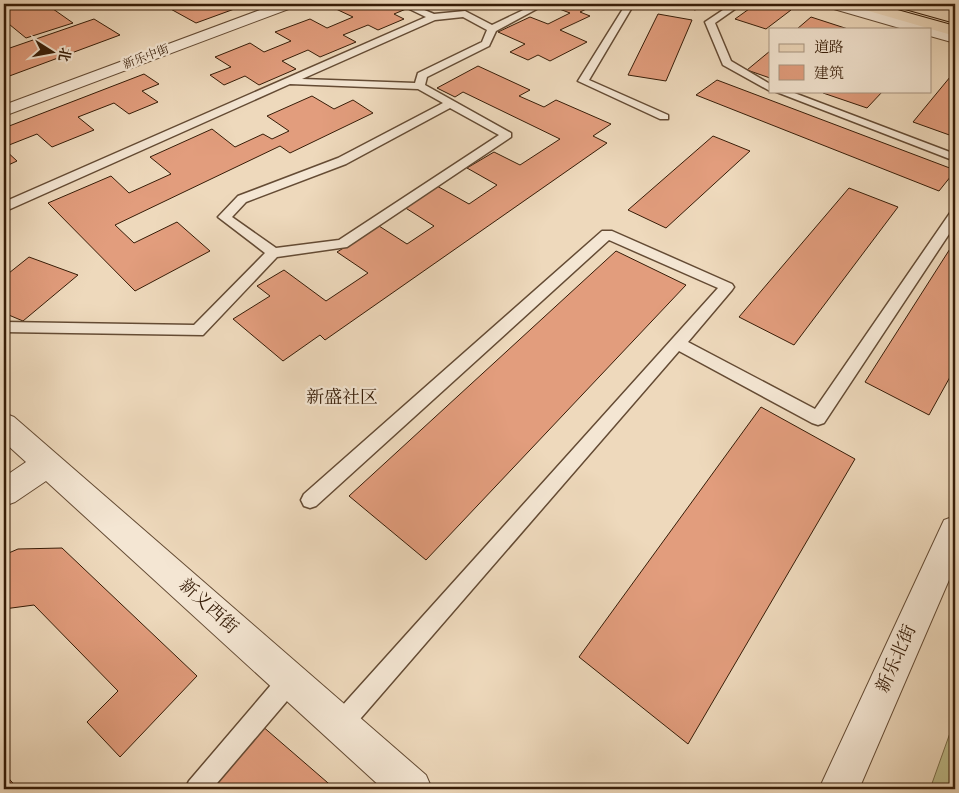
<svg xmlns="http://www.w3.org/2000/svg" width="959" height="793" viewBox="0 0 959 793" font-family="'IM FELL English','Noto Serif SC',serif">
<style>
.green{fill:#bfbe8c;stroke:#7a6d4a}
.building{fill:#e29d7d;stroke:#361c07}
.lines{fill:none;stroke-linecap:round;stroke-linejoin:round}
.service-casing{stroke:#644b34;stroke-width:3}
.minor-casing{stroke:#644b34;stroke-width:2}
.tertiary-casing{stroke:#644b34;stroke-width:2}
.primary-casing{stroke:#361c07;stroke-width:2}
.motorway-casing{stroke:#361c07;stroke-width:2}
.service{fill:#f4e6d3;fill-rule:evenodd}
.minor{fill:#f4e6d3;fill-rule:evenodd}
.tertiary{fill:#f4e6d3;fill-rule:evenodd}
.primary{fill:#eed9bc;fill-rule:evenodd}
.motorway{fill:#eed9bc;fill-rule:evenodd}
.labels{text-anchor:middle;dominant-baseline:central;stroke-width:4.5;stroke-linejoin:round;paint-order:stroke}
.far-street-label{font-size:12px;fill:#361c07;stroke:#f4e6d3}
.quarter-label{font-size:18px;fill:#361c07;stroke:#f4e6d3}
.near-street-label{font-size:18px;fill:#361c07;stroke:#f4e6d3}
</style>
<rect width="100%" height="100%" fill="#eed9bc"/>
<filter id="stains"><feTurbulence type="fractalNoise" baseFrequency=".004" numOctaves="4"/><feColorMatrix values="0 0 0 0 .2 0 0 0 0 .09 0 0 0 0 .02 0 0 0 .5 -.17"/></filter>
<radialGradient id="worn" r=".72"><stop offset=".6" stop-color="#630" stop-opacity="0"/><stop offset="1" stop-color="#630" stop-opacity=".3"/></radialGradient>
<path class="green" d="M955 719V789H930Z"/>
<path class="building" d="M4 4H46L73 23 26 38 4 20Z
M176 4H248L196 23 167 7Z
M349 4H370L378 7 394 4 406 9 394 14 404 19 378 30 368 25 343 35 356 42 320 57 308 50 282 61 296 69 259 85 245 76 224 85 210 75 231 67 215 57 250 43 264 52 291 41 275 32 310 19 327 28 353 17 336 9Z
M560 4H597L580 12 590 16 560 30 587 42 550 61 538 55 528 60 510 52 525 44 498 32 530 17 548 24 570 13 554 7Z
M677 4H705L695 10Z
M756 4H772L791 10 766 29 735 19Z
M658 14 692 20 666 81 628 75Z
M811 17 848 29H797Z
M94 19 120 35 4 78V50Z
M770 51V78L747 70Z
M478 66 530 90 519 96 544 107 556 100 611 124 593 136 607 143 325 340 320 335 283 361 233 319 270 296 257 286 284 270 326 301 368 273 337 252 379 226 407 244 434 226 404 207 437 186 469 204 497 185 467 168 494 152 520 165 560 139 463 92 455 97 437 88Z
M955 71V137L913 122Z
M144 74 159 84 142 91 158 102 129 114 114 103 78 117 94 130 52 147 37 134 4 147V128Z
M717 80 955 170V171L939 191 696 95Z
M825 91H883L867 108 823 93Z
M312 96 334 109 353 100 373 113 290 153 280 146 115 225 134 243 177 222 210 251 135 291 48 203 111 176 129 193 171 174 150 157 212 129 235 147 263 134 272 139 289 131 267 116Z
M713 136 750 151 666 228 628 210Z
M4 149 17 161 4 167Z
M849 188 898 207 794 345 739 317Z
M955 241V368L929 415 865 382Z
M616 251 686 285 426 560 349 496Z
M29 257 78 275 23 321 4 313V277Z
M761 407 855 459 688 744 579 657Z
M62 548 197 676 120 757 87 722 118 691 34 605 4 609V555L18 549Z
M261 725 335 789H209Z
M4 773 18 789H4Z"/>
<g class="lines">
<defs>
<path id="service" d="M399 4H410L434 14 465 11 492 25 536 4H546L496 31 489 46 427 77 425 85 511 133V137L347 247 277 257 203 335 4 332V322L194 325 265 253 218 217 238 196 338 158 443 103 418 89 290 84 8 210 4 211V202L426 17ZM463 17 487 30 482 42 418 73 415 83 302 79 435 20ZM450 108 499 135 339 240 276 248 232 217 246 202 346 164Z
M626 4H634L589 80 668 115V119H660L578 81Z
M732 4H742L715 23 731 61 770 84V91L723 65 705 22Z
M774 91H789L955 154V161Z
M955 212V225L824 423 818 425 812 423 679 351 348 733 340 736 332 733 329 725 332 717 718 288 609 240 316 506 310 508 304 506 301 500 304 494 602 231H612L732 284 734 287 732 290 688 342 815 409 950 213Z
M290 669 298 672 301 680 298 688 212 789H185L189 781 282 672Z"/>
<path id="minor" d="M276 4H297L294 7 4 116V105Z
M4 413 14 417 426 775 432 789H383L46 481 15 502 4 506V477L26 462 4 442Z"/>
<path id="tertiary" d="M825 4H848L955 33V43L930 36V29H903L827 7Z
M917 4H941L955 7V17L919 7Z
M955 516V566L859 789H819L944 520Z"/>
<path id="primary" d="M852 4H876L955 26V36L855 7Z"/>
<path id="motorway" d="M895 4H919L955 13V23L898 7Z"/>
</defs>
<use href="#service" class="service-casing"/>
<use href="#minor" class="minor-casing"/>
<use href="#tertiary" class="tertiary-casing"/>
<use href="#primary" class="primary-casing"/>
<use href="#motorway" class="motorway-casing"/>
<use href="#service" class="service"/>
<use href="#minor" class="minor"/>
<use href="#tertiary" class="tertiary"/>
<use href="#primary" class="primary"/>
<use href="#motorway" class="motorway"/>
</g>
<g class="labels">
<g class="far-street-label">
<text transform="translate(146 57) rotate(-21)">新乐中街</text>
</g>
<g class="quarter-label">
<text x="342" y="398">新盛社区</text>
</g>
<g class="near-street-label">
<text transform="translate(208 607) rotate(42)">新义西街</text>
<text transform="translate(897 659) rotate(-66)">新乐北街</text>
</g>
</g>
<rect width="959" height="793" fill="none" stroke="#eed9bc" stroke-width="20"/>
<rect x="5" y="5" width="949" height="783" fill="none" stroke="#361c07" stroke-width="2.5"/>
<rect x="10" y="10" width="939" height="773" fill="none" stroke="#361c07"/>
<rect x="769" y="28" width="162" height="65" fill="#f4e6d3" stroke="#a89581"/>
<rect x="779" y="44" width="25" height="8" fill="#eed9bc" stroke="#a89581"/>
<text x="814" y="52" font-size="15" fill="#361c07">道路</text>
<rect x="779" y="65" width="25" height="15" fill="#e29d7d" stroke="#a89581"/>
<text x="814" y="78" font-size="15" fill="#361c07">建筑</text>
<g transform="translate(52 52) rotate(101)" stroke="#f4e6d3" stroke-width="4" paint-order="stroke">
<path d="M0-4L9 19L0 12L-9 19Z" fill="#361c07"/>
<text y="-8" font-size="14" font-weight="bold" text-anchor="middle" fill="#361c07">北</text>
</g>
<rect width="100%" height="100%" filter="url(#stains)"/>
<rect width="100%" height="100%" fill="url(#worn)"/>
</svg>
